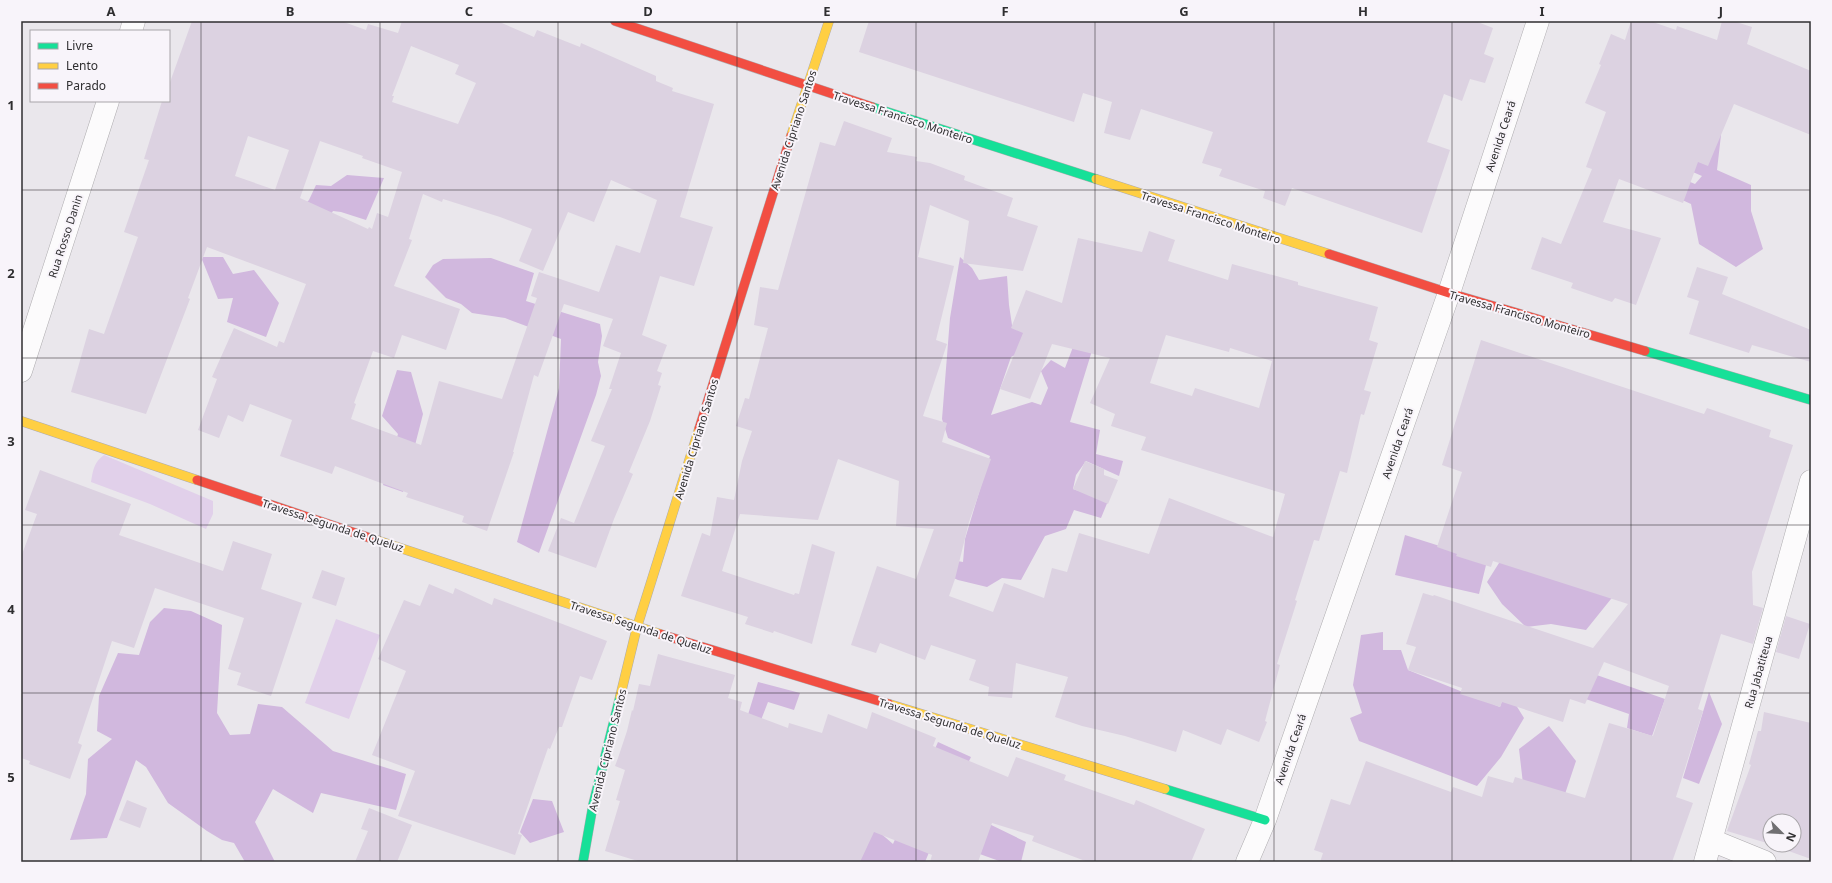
<svg xmlns="http://www.w3.org/2000/svg" width="1832" height="883" viewBox="0 0 1832 883" font-family="'Noto Sans',sans-serif">
<style>
.green{fill:#e1d0ea}
.forest{fill:#d1b8de}
.building{fill:#dcd2e1;fill-rule:evenodd}
.lines{fill:none;stroke-linecap:round;stroke-linejoin:round}
.street-casing{stroke:#aeacaf;stroke-width:23}
.fast-casing{stroke:#aeacaf;stroke-width:10}
.slow-casing{stroke:#aeacaf;stroke-width:10}
.jam-casing{stroke:#aeacaf;stroke-width:10}
.street{stroke:#fcfbfc;stroke-width:22}
.fast{stroke:#16e098;stroke-width:9}
.slow{stroke:#ffcf43;stroke-width:9}
.jam{stroke:#f24e42;stroke-width:9}
.grid{fill:none;stroke:#2f2e30;stroke-width:1;stroke-opacity:0.55}
.labels{text-anchor:middle;dominant-baseline:central;stroke-width:4;stroke-linejoin:round;paint-order:stroke}
.street-label{font-size:11px;fill:#2f2e30;stroke:#f8f4fa}
.neatline{fill:none;stroke:#2f2e30;stroke-width:1.5}
.grid-label{font-size:13px;text-anchor:middle;font-weight:bold;fill:#2f2e30}
</style>
<rect width="100%" height="100%" fill="#eae7ec"/>
<path class="green" d="M104 455 213 501V514L206 529 150 504 91 482C93 470 94 462 104 455Z
M336 619 380 635 349 719 305 703Z"/>
<path class="forest" d="M1691 131 1721 135 1717 170 1751 185V211L1763 249 1736 267 1699 244 1691 204 1636 179 1643 162 1695 184 1702 176 1679 166Z
M347 175 384 178 366 220 341 212 333 211 325 224 302 207 309 200 316 185 331 186Z
M201 257H223L233 274 254 270 279 303 266 337 227 322 233 298 218 299Z
M960 257 972 268 979 280 1007 276 1009 305 1012 325 1031 332 1027 349 1011 357 991 415 1032 402 1041 405 1048 388 1041 371 1051 360 1065 368 1081 326 1099 328 1070 422 1100 430 1096 454 1123 461 1119 476 1086 461 1076 475 1073 489 1108 501 1101 518 1074 510 1066 529 1045 536 1021 580 1002 578 987 587 958 580 933 569 929 556 963 562 965 539 990 456 948 438 942 419 950 318Z
M491 258 534 273 526 301 600 324 602 336 598 362 601 376 596 395 539 553 517 542 559 388 561 339 505 318 472 313 461 304 446 298 425 277 433 265 443 259Z
M397 370 411 372 423 414 403 492 383 485 398 434 382 416Z
M1405 535 1487 561 1479 594 1395 575Z
M1541 551 1615 594 1586 630 1551 624 1526 627 1502 604 1487 582 1499 563Z
M164 608 191 611 222 625 217 713 230 735 250 734 258 704 282 707 333 751 406 774 396 810 321 793 313 813 273 789 255 822 275 862H245L234 843 222 840 207 831 168 803 146 767 136 760 107 838 70 840 86 794 88 759 112 739 97 731 99 696 118 653 139 655 150 622Z
M1383 632V650H1401L1408 670 1500 707 1506 689 1524 718 1501 757 1477 786 1359 741 1350 718 1362 713 1353 685 1361 635Z
M1591 673 1665 699 1652 736 1627 728 1629 714 1580 697Z
M758 682 800 693 794 710 768 702 744 764 728 780Z
M1709 692 1722 724 1699 784 1683 778Z
M1549 726 1576 761 1559 812 1525 801 1519 749Z
M938 742 971 757 948 804 1026 842 1021 862H1002L935 838 925 862H859L857 813 893 844Z
M533 799 552 801 564 832 530 843 520 832Z"/>
<path class="building" d="M192 21H341L366 30 368 24 398 33 402 21H497L534 37 537 30 580 47 581 43 656 76V81L673 88 672 91 714 104 680 217 713 227 694 286 660 276 642 335 667 345 657 371 662 373 658 385 661 386 650 421 629 472 633 474 614 519 596 568 548 551 561 518 574 523 605 446 591 441 612 389H609L621 353 603 346 613 319 564 304 538 377 534 375 513 452H514L487 531 462 522 464 516 406 497 408 493 335 466 332 474 280 456 292 420 250 404 243 422 228 415 219 438 198 430 217 379 212 377 234 328 277 347 279 341 284 343 306 284 207 247 188 298 190 299 146 414 71 392 89 329 104 334 138 237 124 232 149 160 144 159 162 101H169V85ZM411 46 459 65 455 74 476 83 458 124 392 102 394 96H392ZM248 136 289 150 275 190 235 176ZM320 141 363 156 362 158 402 172 388 217 377 213 372 229 369 227 368 229 300 198ZM611 180 657 200 640 253 616 245 599 292 539 272 531 296 537 298 502 399 439 381 421 445 351 419 356 404 354 403 373 351 394 358 402 335 446 350 460 309 394 286 412 240 409 239 423 194 442 202 443 199 500 217 532 229 519 261 543 271 568 212 594 222Z
M869 21H1475L1493 28 1484 54 1494 58 1485 83 1470 79 1462 101 1444 94 1427 142 1450 150 1422 233 1292 188 1285 206 1263 198 1265 191 1219 176 1222 169 1202 163 1213 132 1141 109 1130 140 1104 133 1112 102 1083 93 1074 122 859 52Z
M1631 21H1650L1676 30 1677 26 1717 40 1722 21H1733L1752 27 1747 44 1811 71V135L1734 104 1708 166 1698 162 1683 203 1619 179 1603 222 1661 238 1636 305 1615 298 1612 302 1571 288 1573 283 1531 269 1542 237 1561 244 1592 169 1586 167 1606 112 1585 103 1601 65 1599 64 1611 34 1625 40Z
M844 121 892 138 887 152 917 157 916 161 930 163 965 176 964 180 1013 198 1007 216 1038 226 1023 271 963 263 969 221 930 205 918 257 954 266 936 340 947 344 923 416 947 423 942 442 991 459 969 522 955 579 949 596 993 612 1004 583 1044 598 1052 568 1067 572 1079 533 1149 554 1169 498 1273 537 1285 494 1141 450 1146 437 1111 426 1115 414 1090 403 1110 358 1052 344 1030 399 1000 389 1023 333 1011 328 1026 290 1062 303 1078 238 1142 252 1149 231 1175 240 1168 261 1228 280 1232 264 1298 282V285L1378 307 1369 340 1378 343 1364 390 1371 392 1364 415 1361 414 1347 473 1340 471 1319 541 1314 540 1295 600 1297 601 1277 664 1280 665 1265 721 1267 722 1259 742 1227 729 1221 745 1183 730 1176 752 1125 736 1082 726 1055 717 1068 677 1016 663 1012 698 988 696 989 687 969 680 976 660 931 645 925 660 880 643 876 653 851 645 877 566 916 579 934 529 896 526 899 481 838 459 818 520 740 514 722 571 794 595 795 593 799 594 812 544 835 552 812 644 774 631 773 633 745 624 748 617 681 596 702 533 710 536 717 497 734 500 742 461 752 431 736 426 745 398 749 399 768 328 754 325 760 287 778 290 820 142 835 146ZM1166 335 1229 352 1230 348 1272 361 1259 408 1195 388 1192 396 1150 383Z
M1697 267 1728 277 1722 294 1811 330V362L1752 345 1749 353 1689 334 1699 301 1687 297Z
M1481 340 1704 414 1707 408 1771 430 1769 437 1793 445 1752 572 1753 605 1763 608 1753 644 1721 634 1698 709 1703 711 1676 797 1693 803 1672 862H1320L1323 853 1314 850 1331 799 1350 805 1366 761 1451 792 1453 787 1482 797 1488 776 1513 783 1515 777 1585 798 1609 723 1653 736 1669 686 1604 662 1585 704 1570 699 1563 722 1502 702 1500 707 1460 694 1462 688 1408 670 1416 647 1406 644 1423 593 1433 596 1434 595 1593 648 1628 604 1493 561 1491 567 1456 556 1457 554 1437 547 1462 472 1442 465Z
M1085 461 1104 469V475L1118 480 1108 504 1073 489Z
M40 470 131 504 119 535 223 571 233 541 272 554 261 589 302 603 271 696 237 685 241 673 228 669 244 618 155 588 134 648 112 641 78 743 82 745 70 779 29 764 30 761 21 758V557L37 514 25 510Z
M322 570 345 578 336 606 312 598Z
M429 584 453 594 455 588 492 605 494 598 607 641 592 680 580 676 562 727H559L550 749 548 748 518 834 522 835 515 855 398 816 415 771 372 755 406 671 378 659 404 600 420 606Z
M1786 616 1810 624 1799 659 1776 652Z
M658 654 735 675 728 698 742 702 740 710 788 728 789 723 822 733 828 714 867 729 872 712 936 738 933 746 1008 777 1016 757 1066 775 1064 780 1134 805 1136 800 1205 829 1191 862H1088L1032 841 1034 836 992 823 978 862H930L932 855 874 832 860 862H641L605 851 620 801 616 800 625 770 615 766 618 758 627 731 632 710 633 711 639 684 650 686Z
M1764 712 1811 723V859L1772 845H1794V821H1770V844L1727 831 1751 765 1749 764 1758 731H1761Z
M127 800 147 808 140 828 119 820Z
M369 808 412 825 397 862H355L368 831 361 829Z"/>
<g class="lines">
<defs>
<path id="street" d="M131 31 134 21
M21 371 108 101
M1711 840 1765 862
M1247 862 1265 820 1449 293 1538 21
M1705 862 1811 481"/>
<path id="fast" d="M872 107 1096 179
M1645 351 1811 400
M1165 789 1265 820
M583 862 593 805 620 697"/>
<path id="slow" d="M791 136 829 21
M1096 179 1329 254
M21 421 197 480
M370 538 660 634
M620 697 637 627 699 429
M889 704 1165 789"/>
<path id="jam" d="M615 21 872 107
M1329 254 1449 293 1645 351
M699 429 791 136
M197 480 370 538
M660 634 889 704"/>
</defs>
<use href="#street" class="street-casing"/>
<use href="#fast" class="fast-casing"/>
<use href="#slow" class="slow-casing"/>
<use href="#jam" class="jam-casing"/>
<use href="#street" class="street"/>
<use href="#fast" class="fast"/>
<use href="#slow" class="slow"/>
<use href="#jam" class="jam"/>
</g>
<path class="grid" d="M201 21V862M380 21V862M558 21V862M737 21V862M916 21V862M1095 21V862M1274 21V862M1452 21V862M1631 21V862M21 190H1811M21 358H1811M21 525H1811M21 693H1811"/>
<g class="labels">
<g class="street-label">
<text transform="translate(903 117) rotate(18)">Travessa Francisco Monteiro</text>
<text transform="translate(793 130) rotate(-72)">Avenida Cipriano Santos</text>
<text transform="translate(1500 136) rotate(-72)">Avenida Ceará</text>
<text transform="translate(1211 217) rotate(18)">Travessa Francisco Monteiro</text>
<text transform="translate(65 236) rotate(-72)">Rua Rosso Danin</text>
<text transform="translate(1520 314) rotate(16)">Travessa Francisco Monteiro</text>
<text transform="translate(696 439) rotate(-73)">Avenida Cipriano Santos</text>
<text transform="translate(1397 443) rotate(-71)">Avenida Ceará</text>
<text transform="translate(333 525) rotate(18)">Travessa Segunda de Queluz</text>
<text transform="translate(641 627) rotate(18)">Travessa Segunda de Queluz</text>
<text transform="translate(1758 672) rotate(-74)">Rua Jabatiteua</text>
<text transform="translate(950 723) rotate(17)">Travessa Segunda de Queluz</text>
<text transform="translate(1290 749) rotate(-71)">Avenida Ceará</text>
<text transform="translate(607 750) rotate(-76)">Avenida Cipriano Santos</text>
</g>
</g>
<rect width="1832" height="883" fill="none" stroke="#f8f4fa" stroke-width="44"/>
<rect x="30" y="30" width="140" height="72" fill="#f8f4fa" stroke="#a8a5a9"/>
<rect x="38" y="43" width="20" height="6" fill="#16e098" stroke="#a8a5a9"/>
<text x="66" y="50" font-size="12" fill="#2f2e30">Livre</text>
<rect x="38" y="63" width="20" height="6" fill="#ffcf43" stroke="#a8a5a9"/>
<text x="66" y="70" font-size="12" fill="#2f2e30">Lento</text>
<rect x="38" y="83" width="20" height="6" fill="#f24e42" stroke="#a8a5a9"/>
<text x="66" y="90" font-size="12" fill="#2f2e30">Parado</text>
<g transform="translate(1782 833) rotate(114)"><circle r="19" fill="#f8f4fa" stroke="#a8a5a9"/>
<path d="M0-3L7 15L0 10L-7 15Z" fill="#706f72"/>
<text y="-6" font-size="11" font-weight="bold" text-anchor="middle" fill="#2f2e30">N</text>
</g>
<rect x="22" y="22" width="1788" height="839" class="neatline"/>
<g class="grid-label">
<text x="111" y="16">A</text>
<text x="290" y="16">B</text>
<text x="469" y="16">C</text>
<text x="648" y="16">D</text>
<text x="827" y="16">E</text>
<text x="1005" y="16">F</text>
<text x="1184" y="16">G</text>
<text x="1363" y="16">H</text>
<text x="1542" y="16">I</text>
<text x="1721" y="16">J</text>
<text x="11" y="110">1</text>
<text x="11" y="278">2</text>
<text x="11" y="446">3</text>
<text x="11" y="614">4</text>
<text x="11" y="782">5</text>
</g>
</svg>
